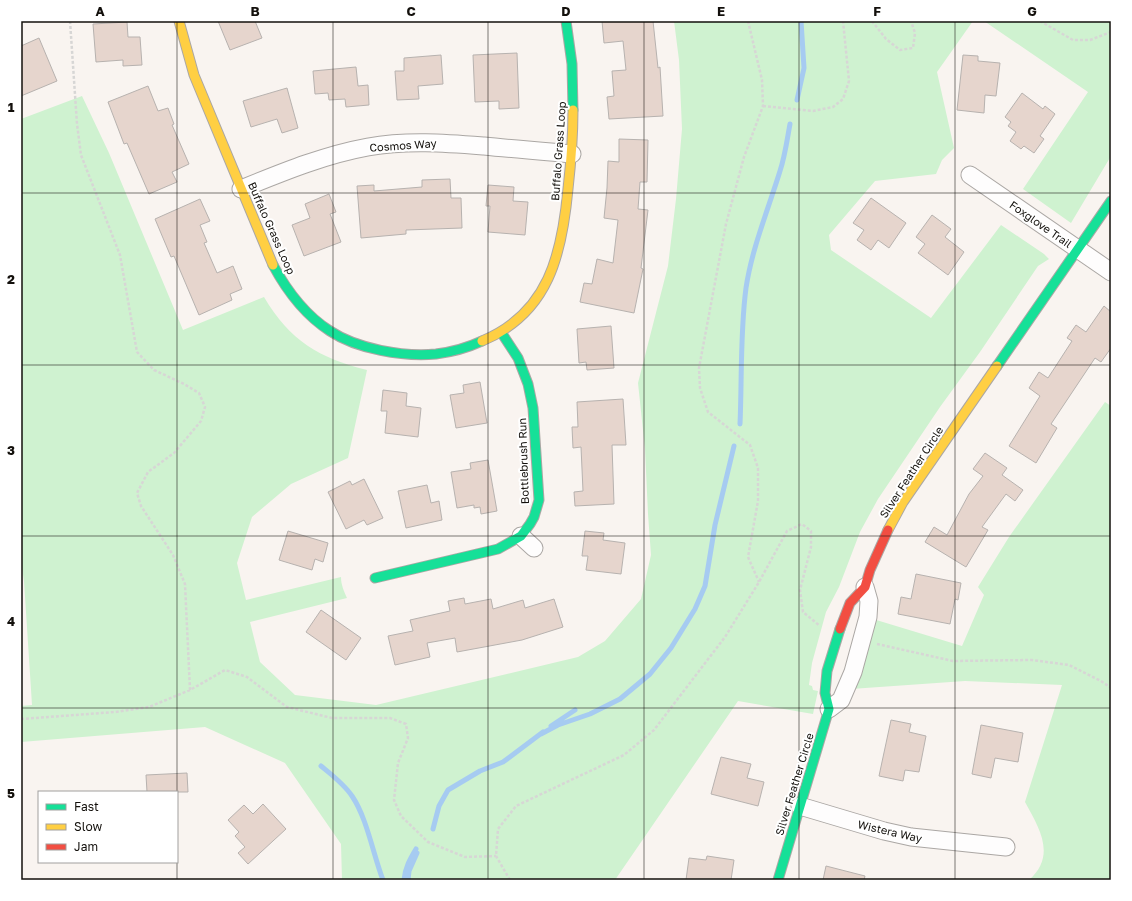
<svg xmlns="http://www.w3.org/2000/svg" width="1132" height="901" viewBox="0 0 1132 901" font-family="'Golos Text',sans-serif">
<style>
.green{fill:#cff2d0}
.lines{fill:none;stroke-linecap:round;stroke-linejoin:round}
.stream{stroke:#a6cbf1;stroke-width:5}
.building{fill:#e6d5cd;stroke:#b7b2af}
.street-casing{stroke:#aba7a4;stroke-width:19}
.fast-casing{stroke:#aba7a4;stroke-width:11}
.slow-casing{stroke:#aba7a4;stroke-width:11}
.jam-casing{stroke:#aba7a4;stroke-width:11}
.path{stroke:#d7d6d5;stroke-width:2.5;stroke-dasharray:3 2;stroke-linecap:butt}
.street{stroke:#fefdfd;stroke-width:17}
.fast{stroke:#16e098;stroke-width:9}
.slow{stroke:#ffcf43;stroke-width:9}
.jam{stroke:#f24e42;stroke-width:9}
.grid{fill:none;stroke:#13100c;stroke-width:1;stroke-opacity:0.55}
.labels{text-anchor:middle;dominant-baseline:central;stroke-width:4;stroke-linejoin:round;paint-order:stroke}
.street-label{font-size:11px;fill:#13100c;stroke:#fff}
.neatline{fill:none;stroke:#13100c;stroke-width:1.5}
.grid-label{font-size:13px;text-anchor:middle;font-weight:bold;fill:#13100c}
</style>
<rect width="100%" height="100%" fill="#f9f4f0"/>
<path class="green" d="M674 21H973L937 72 954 148 942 160 936 174 875 181 829 235 831 250 931 318 1001 225 1044 254 1049 259 1038 266 980 352 940 407 878 499 860 532 839 587 826 612 812 663 809 685 812 686 813 690 818 691 813 714 738 701 615 880H342L341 844 285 763 205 727 21 742V706L32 705 24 581 21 562V119L82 96 109 153 183 330 264 297C290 341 319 358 367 370L348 458 291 484 252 517 237 563 246 600 341 577C341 585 344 591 347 598L250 622 260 662 295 695 376 705 578 657 605 641 641 599 651 555 648 514 645 449 638 383 668 266 676 199 682 129 679 60Z
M984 21H1111V156L1071 223 1023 189 1088 92Z
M1105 402 1111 406V880H1029C1057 855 1039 828 1025 802L1062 685 965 681 851 689 873 619 962 646 984 595 978 587 1009 537Z"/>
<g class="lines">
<path class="stream" d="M797 100 804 68 801 21
M740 424C742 379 740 333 746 288 752 248 768 210 780 171 785 156 787 140 790 124
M551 726 575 710
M541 734 558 725 590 714 620 699 650 674 671 648 695 609 705 586 715 525 734 446
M321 766C332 775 344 784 352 796 367 818 373 854 383 880
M433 829 439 806 448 790 480 771 503 762 543 732
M404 880C405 868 410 859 416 849
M408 880 409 871 417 853"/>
</g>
<path class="building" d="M218 21H255L262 38 230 50Z
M602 21H653L658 68 660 67 663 116 609 119 607 97 614 96 612 71 626 70 623 41 604 43Z
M127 22 128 37H140L142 65 123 66V60L96 62 93 24Z
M39 38 57 81 21 96V46Z
M517 53 519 108 499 109V101L475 102 473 55Z
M441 55 443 84 418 86 419 99 397 100 395 71H404V58Z
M963 55 978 56V61L1000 63 996 96 985 95 984 113 957 110Z
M356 67 358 86 368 85 369 105 346 107 345 99 329 100 328 93 315 94 313 71Z
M148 86 158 111 168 108 174 124 172 125 189 164 172 172 177 182 149 194 127 143 124 144 108 102Z
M287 88 298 128 282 133 277 119 251 127 243 101Z
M1022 93 1043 109 1045 106 1055 114 1040 136 1044 139 1034 153 1024 146 1021 149 1010 141 1016 132 1008 126 1011 122 1005 117Z
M619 139 648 140 647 182H640L638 209 648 210 641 268 643 269 634 313 580 302 584 283 592 284 597 259 613 263 618 220 604 218 607 188 608 161 619 162Z
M450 179 451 198H461L462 228 406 230V234L361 238 357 186 374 185V191L422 187V180Z
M488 185 514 187 513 201 528 202 525 235 488 232 490 206H486Z
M329 194 336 212 330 214 341 242 304 256 292 225 310 218 305 204Z
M871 198 906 223 889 248 878 240 871 250 857 240 864 230 853 223Z
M200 199 210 221 200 225 207 242 204 243 217 273 233 266 242 289 230 294 232 300 199 315 174 256 171 257 155 219Z
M932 215 951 229 945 237 964 252 948 275 918 253 925 244 916 237Z
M1104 306 1111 312V348L1101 362 1095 358 1051 424 1057 428 1036 463 1009 446 1040 396 1029 388 1039 372 1048 378 1072 341 1067 338 1076 325 1086 332Z
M611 326 614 368 587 370 586 362 579 363 577 329Z
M480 382 487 423 456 428 450 395 464 393 463 385Z
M383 390 407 393 406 406 421 408 418 437 385 433 387 411H381Z
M623 399 626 445H612L614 504 575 506 574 492 583 491 581 447 573 448 572 427H578L577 402Z
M985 453 1007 468 1002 475 1023 490 1015 501 1006 494 982 527 988 530 966 567 925 542 934 527 947 535 969 494 983 476 973 469Z
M488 460 497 511 481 514 480 507 474 508V505L457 508 451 472 471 469 470 463Z
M364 479 383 518 367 525 364 520 346 529 328 492 350 481 352 485Z
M427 485 431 503 439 501 442 520 406 528 398 491Z
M288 531 328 543 323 562 315 559 312 570 279 560Z
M585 531 604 533 603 540 625 543 621 574 586 570 588 556H582Z
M916 574 961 583 958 600 955 599 950 624 898 614 901 597 911 599Z
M464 598 465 604 491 599 493 609 523 600 525 608 554 599 563 627 522 640 457 652 455 638 427 643 430 657 395 665 388 636 413 631 410 620 450 611 448 601Z
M321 610 361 638 346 660 306 632Z
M891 720 911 724 909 732 926 736 919 772 905 770 903 781 879 776Z
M981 725 1023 733 1018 762 995 758 991 778 972 774Z
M721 757 751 764 747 778 764 782 758 806 711 794Z
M187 773 188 792H147L146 775Z
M263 804 286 829 248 864 238 853 245 847 235 836 239 832 228 820 244 805 253 814Z
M707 856 734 860 731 880H686L689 858 706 860Z
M826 866 865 876 864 880H823Z"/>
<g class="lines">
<defs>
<path id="street" d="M970 175 1111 272
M241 189C283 172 324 155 368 147 407 140 445 143 484 146 513 149 543 151 572 154
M521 536 534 548
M829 709 841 700 853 672 868 617 869 601 865 587
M800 806 884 831 911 837 1006 847"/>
<path id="fast" d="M566 21 572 64 573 110
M273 265C287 291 305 315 330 331 357 349 403 357 436 354 452 352 467 348 482 341
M997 366 1111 201
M375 578 498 549 521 536 530 524 534 517 539 500 533 408 528 384 518 358 501 332
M778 880 829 709 825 693 827 671 840 629"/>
<path id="slow" d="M179 21 194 75 273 265
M482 341C549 313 562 254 568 189 571 162 573 136 573 110
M888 530 903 502 997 366"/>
<path id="jam" d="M840 629 850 603 865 587 870 570 888 530"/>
</defs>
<use href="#street" class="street-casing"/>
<use href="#fast" class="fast-casing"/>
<use href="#slow" class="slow-casing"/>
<use href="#jam" class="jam-casing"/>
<path class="path" d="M70 21 77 124 81 155 120 255 137 352 154 370 184 384 199 393 205 407 201 421 174 453 148 472 137 493 141 506 173 555 185 584 190 690
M748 21 762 80 763 106 744 157 726 224 699 368 700 388 708 412 750 445 758 468V501L748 557 759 582
M872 21 886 39 900 50 913 48 915 33 911 21
M1040 21 1073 40H1090L1111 32
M763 106 813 111 833 107 843 99 849 81 843 21
M877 644 953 661 1032 660 1069 665 1101 681 1111 688
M21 719 115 712 149 707 190 690 225 670 247 677 287 707 332 718H390L406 724 408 738 398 763 394 800 401 816 428 842 465 857 496 856
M510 880 496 856 498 829 516 806 624 755 654 730 725 637 759 582 787 531 802 524 811 531V547L800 590 803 612 820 626"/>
<use href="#street" class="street"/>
<use href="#fast" class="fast"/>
<use href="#slow" class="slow"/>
<use href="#jam" class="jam"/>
</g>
<path class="grid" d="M177 21V880M333 21V880M488 21V880M644 21V880M799 21V880M955 21V880M21 193H1111M21 365H1111M21 536H1111M21 708H1111"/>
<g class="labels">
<g class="street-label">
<text transform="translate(403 145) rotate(-4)">Cosmos Way</text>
<text transform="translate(558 151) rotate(-86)">Buffalo Grass Loop</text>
<text transform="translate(1041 224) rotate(35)">Foxglove Trail</text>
<text transform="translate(272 228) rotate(66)">Buffalo Grass Loop</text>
<text transform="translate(523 461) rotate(-92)">Bottlebrush Run</text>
<text transform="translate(911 472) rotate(-57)">Silver Feather Circle</text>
<text transform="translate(794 784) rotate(-73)">Silver Feather Circle</text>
<text transform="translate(890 831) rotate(13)">Wistera Way</text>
</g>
</g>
<rect width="1132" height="901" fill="none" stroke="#ffffff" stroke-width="44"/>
<rect x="38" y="791" width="140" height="72" fill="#ffffff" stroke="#a19f9e"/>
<rect x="46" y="804" width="20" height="6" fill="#16e098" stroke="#a19f9e"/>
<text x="74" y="811" font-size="12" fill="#13100c">Fast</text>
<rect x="46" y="824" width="20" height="6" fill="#ffcf43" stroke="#a19f9e"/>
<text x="74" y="831" font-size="12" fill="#13100c">Slow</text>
<rect x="46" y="844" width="20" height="6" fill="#f24e42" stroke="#a19f9e"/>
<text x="74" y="851" font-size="12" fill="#13100c">Jam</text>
<rect x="22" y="22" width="1088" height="857" class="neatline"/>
<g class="grid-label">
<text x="100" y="16">A</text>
<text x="255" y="16">B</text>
<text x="411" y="16">C</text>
<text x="566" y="16">D</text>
<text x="721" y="16">E</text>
<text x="877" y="16">F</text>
<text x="1032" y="16">G</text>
<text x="11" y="112">1</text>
<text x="11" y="284">2</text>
<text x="11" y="455">3</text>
<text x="11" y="626">4</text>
<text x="11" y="798">5</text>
</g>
</svg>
